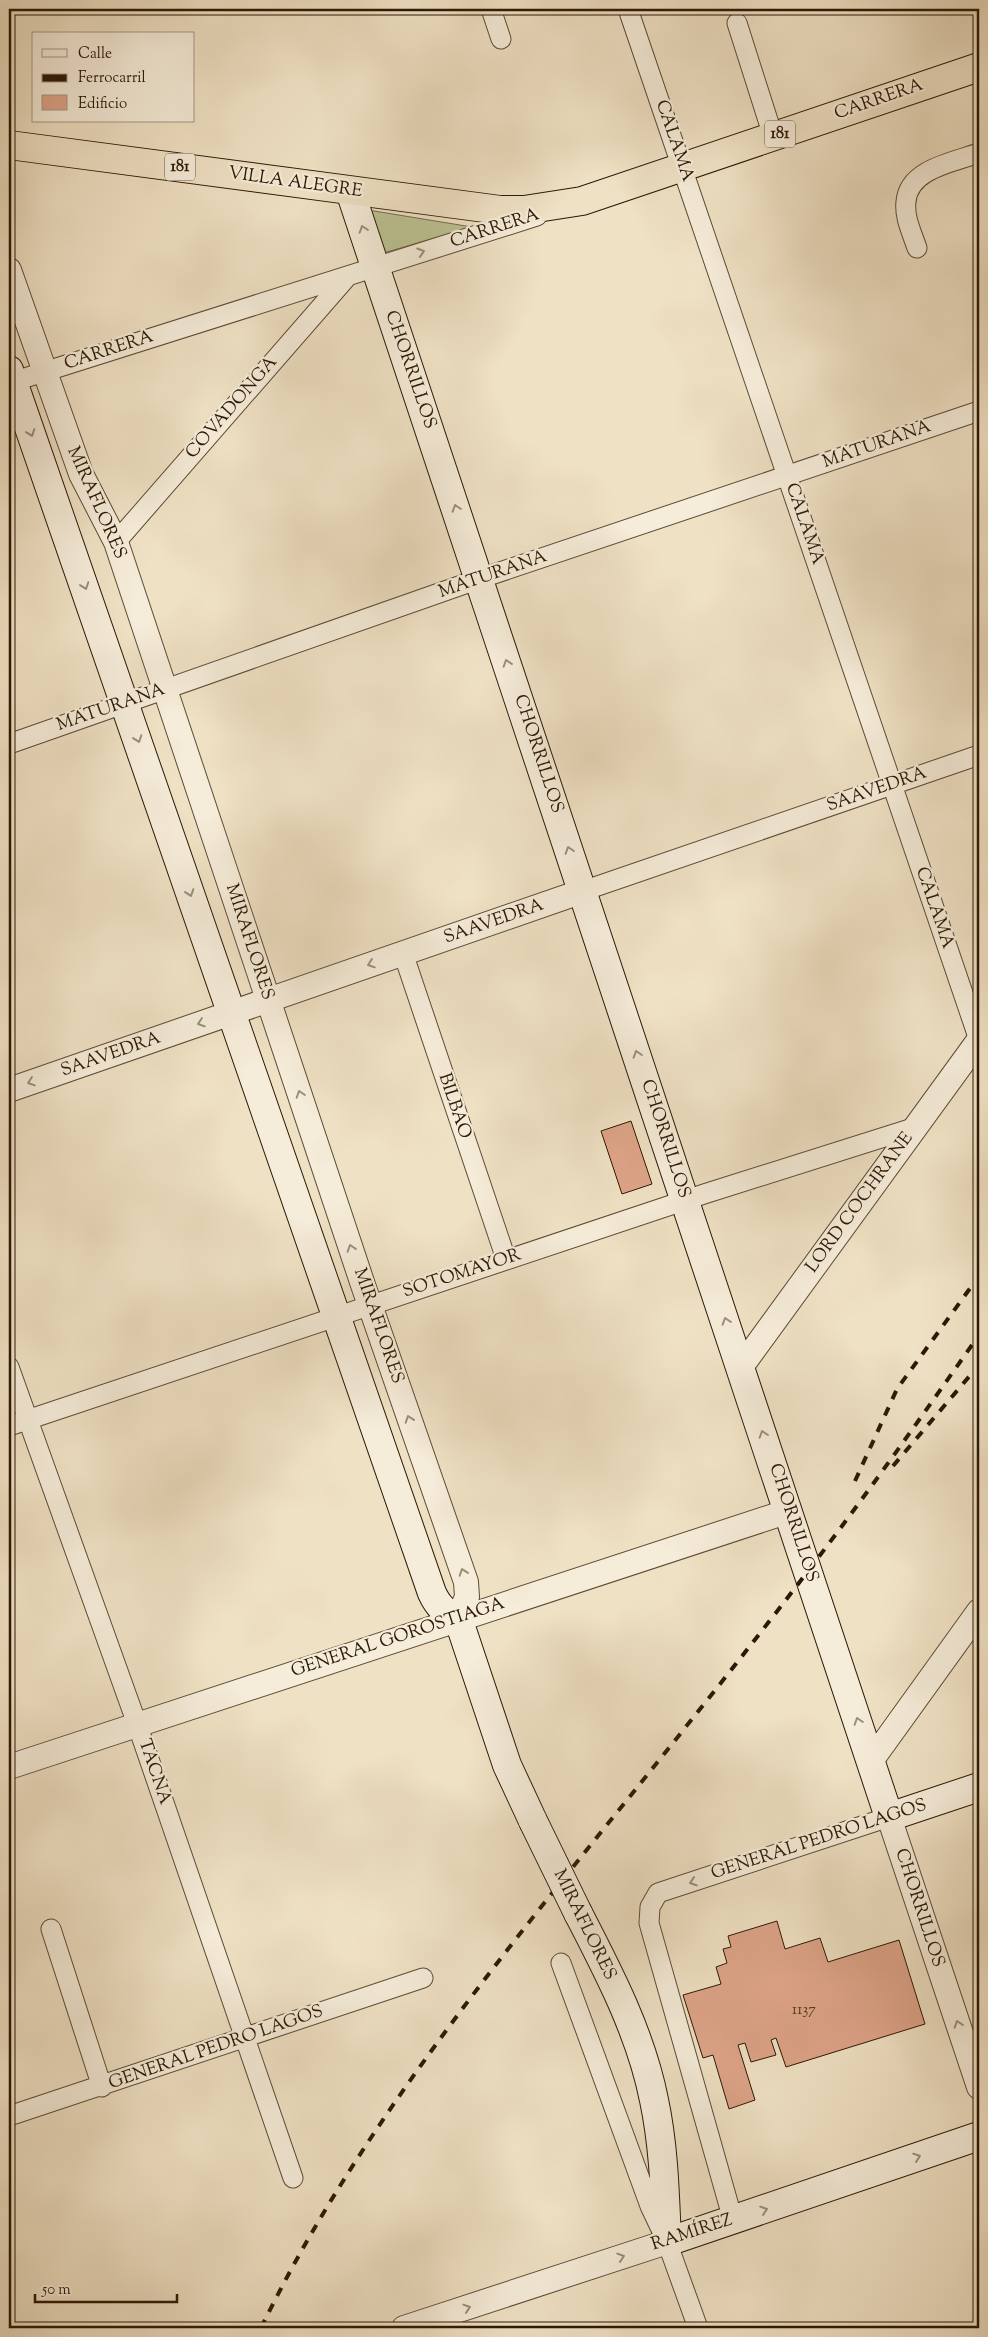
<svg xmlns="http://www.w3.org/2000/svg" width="988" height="2337" viewBox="0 0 988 2337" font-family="'Sorts Mill Goudy',serif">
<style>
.green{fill:#bbc293;stroke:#746d4c}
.building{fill:#dea489;stroke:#2c1805}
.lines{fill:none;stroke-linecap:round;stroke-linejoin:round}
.minor-casing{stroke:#5d4a35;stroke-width:21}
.tertiary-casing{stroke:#5d4a35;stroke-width:26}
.secondary-casing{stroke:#2c1805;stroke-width:30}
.trunk-casing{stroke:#2c1805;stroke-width:30}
.minor{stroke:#f5ecd9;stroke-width:19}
.tertiary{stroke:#f5ecd9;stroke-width:24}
.secondary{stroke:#f5ecd9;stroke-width:28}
.trunk{stroke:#efe1c4;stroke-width:28}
.rail{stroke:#2c1805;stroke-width:4;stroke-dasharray:9 9;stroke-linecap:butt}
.secondary-bridge-casing{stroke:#2c1805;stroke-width:30;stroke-linecap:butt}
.secondary-bridge{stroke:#f5ecd9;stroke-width:28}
.oneway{stroke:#9b8d7a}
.labels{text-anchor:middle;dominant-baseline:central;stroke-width:4.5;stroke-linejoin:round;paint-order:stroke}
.number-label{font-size:15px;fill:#583b26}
.shield{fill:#f5ecd9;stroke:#685845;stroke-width:1}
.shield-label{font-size:16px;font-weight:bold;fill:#2c1805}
.street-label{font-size:18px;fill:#2c1805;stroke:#f5ecd9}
</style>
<rect width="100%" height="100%" fill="#efe1c4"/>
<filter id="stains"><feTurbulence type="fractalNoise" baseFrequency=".004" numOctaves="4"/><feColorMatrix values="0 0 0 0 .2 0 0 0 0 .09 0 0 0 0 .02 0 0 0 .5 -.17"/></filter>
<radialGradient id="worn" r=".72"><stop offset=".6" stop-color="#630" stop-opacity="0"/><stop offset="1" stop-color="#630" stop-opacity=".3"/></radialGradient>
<path class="green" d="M368 210 472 227 380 254Z"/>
<path class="building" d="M631 1121 652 1184 622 1194 601 1131Z
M777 1921 785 1949 820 1938 828 1962 899 1940 925 2024 786 2067 776 2038 771 2040 776 2055 751 2062 745 2043 738 2045 755 2100 729 2109 713 2055 703 2058 683 1995 721 1984 716 1967 727 1963 723 1949 731 1947 728 1936Z"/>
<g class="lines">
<defs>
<path id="minor" d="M491 9 501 39
M628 9 979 1040
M737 23 773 136
M917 248C912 233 904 217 906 202 908 169 954 162 979 153
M9 383 537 216
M116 542 347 277
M9 744 479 579 979 411
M583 891 979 755
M403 953 506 1259
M9 1367 137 1724 293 2178
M9 1426 704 1194 916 1127
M51 1929 102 2087
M561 1963 650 2206 667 2242 698 2328
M9 2116 423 1978
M733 2220 649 1923 650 1907 658 1893 889 1817"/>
<path id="tertiary" d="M9 270 81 474 116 542 363 1285 466 1582 467 1597 458 1618
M9 1090 583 891
M741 1367 979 1040
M871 1761 979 1611
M9 1767 789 1511
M889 1817 979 2087
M404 2328 667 2242"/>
<path id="secondary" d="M350 191 889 1817 979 1787
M9 370 432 1593C438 1606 445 1613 458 1618L507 1765 533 1821
M578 1913C609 1973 641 2034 654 2100 664 2147 665 2195 667 2242L979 2136"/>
<path id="trunk" d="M9 145 500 210H524L582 201 979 67"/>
</defs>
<use href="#minor" class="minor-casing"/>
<use href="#tertiary" class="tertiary-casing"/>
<use href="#secondary" class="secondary-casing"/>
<use href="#trunk" class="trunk-casing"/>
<use href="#minor" class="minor"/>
<use href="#tertiary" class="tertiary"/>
<use href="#secondary" class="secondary"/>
<use href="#trunk" class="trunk"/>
<path class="rail" d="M893 1466 979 1365
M855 1481 897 1389 979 1276
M261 2328C361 2122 517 1937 660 1759 722 1682 783 1605 842 1526 889 1463 934 1399 979 1335"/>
<defs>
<path id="secondary-bridge" d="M533 1821 578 1913"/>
</defs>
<use href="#secondary-bridge" class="secondary-bridge-casing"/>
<use href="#secondary-bridge" class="secondary-bridge"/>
</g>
<defs><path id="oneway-chevron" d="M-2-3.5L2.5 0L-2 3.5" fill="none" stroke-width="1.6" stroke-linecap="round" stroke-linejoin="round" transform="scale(1.25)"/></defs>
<g class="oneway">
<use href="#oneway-chevron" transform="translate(363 229) rotate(-108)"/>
<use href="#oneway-chevron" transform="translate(421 252) rotate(-17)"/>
<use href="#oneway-chevron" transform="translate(31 433) rotate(71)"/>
<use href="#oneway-chevron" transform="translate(456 508) rotate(-108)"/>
<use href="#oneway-chevron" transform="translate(85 586) rotate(71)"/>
<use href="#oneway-chevron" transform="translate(507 663) rotate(-108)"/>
<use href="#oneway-chevron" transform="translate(138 739) rotate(71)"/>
<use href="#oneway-chevron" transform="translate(569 850) rotate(-108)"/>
<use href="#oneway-chevron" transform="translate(190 893) rotate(71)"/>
<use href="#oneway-chevron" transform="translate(371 964) rotate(161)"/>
<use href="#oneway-chevron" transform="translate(201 1023) rotate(161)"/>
<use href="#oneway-chevron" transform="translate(637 1054) rotate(-108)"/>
<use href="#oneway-chevron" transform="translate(31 1082) rotate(161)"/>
<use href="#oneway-chevron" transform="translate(300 1094) rotate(-108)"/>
<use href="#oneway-chevron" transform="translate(351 1248) rotate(-108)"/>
<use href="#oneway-chevron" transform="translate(726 1321) rotate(-108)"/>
<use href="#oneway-chevron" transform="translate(409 1419) rotate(-109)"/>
<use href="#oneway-chevron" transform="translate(763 1434) rotate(-108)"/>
<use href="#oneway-chevron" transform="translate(463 1572) rotate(-109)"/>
<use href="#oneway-chevron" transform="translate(858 1721) rotate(-108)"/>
<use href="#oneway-chevron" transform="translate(693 1882) rotate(162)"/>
<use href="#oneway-chevron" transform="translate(958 2024) rotate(-108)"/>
<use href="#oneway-chevron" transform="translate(917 2157) rotate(-19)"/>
<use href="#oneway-chevron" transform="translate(764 2210) rotate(-19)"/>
<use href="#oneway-chevron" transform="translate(621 2257) rotate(-18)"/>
<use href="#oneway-chevron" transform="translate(467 2308) rotate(-18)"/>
</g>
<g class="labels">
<g class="number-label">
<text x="804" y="2010">1137</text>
</g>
<g class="shield">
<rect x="765" y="120.5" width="30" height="27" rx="4"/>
<rect x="165" y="153.5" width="30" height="27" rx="4"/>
</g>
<g class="shield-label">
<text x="780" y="134">181</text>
<text x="180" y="167">181</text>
</g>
<g class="street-label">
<text transform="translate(879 100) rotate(-19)">CARRERA</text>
<text transform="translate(674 141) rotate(71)">CALAMA</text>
<text transform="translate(295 183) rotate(8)">VILLA ALEGRE</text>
<text transform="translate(495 229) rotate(-18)">CARRERA</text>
<text transform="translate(109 351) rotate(-18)">CARRERA</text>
<text transform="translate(410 370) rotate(71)">CHORRILLOS</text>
<text transform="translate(232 408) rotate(-49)">COVADONGA</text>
<text transform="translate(877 445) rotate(-19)">MATURANA</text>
<text transform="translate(96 503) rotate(66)">MIRAFLORES</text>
<text transform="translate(804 524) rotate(71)">CALAMA</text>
<text transform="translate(493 575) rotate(-19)">MATURANA</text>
<text transform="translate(111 708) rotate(-19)">MATURANA</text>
<text transform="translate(538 754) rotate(72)">CHORRILLOS</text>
<text transform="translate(877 790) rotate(-19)">SAAVEDRA</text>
<text transform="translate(934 908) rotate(71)">CALAMA</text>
<text transform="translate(494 922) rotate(-19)">SAAVEDRA</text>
<text transform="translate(249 942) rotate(72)">MIRAFLORES</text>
<text transform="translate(111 1055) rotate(-19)">SAAVEDRA</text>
<text transform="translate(454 1106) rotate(71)">BILBAO</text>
<text transform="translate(665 1139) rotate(72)">CHORRILLOS</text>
<text transform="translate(860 1203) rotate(-54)">LORD COCHRANE</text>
<text transform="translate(462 1274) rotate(-18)">SOTOMAYOR</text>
<text transform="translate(378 1326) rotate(71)">MIRAFLORES</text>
<text transform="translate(793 1523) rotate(72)">CHORRILLOS</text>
<text transform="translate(398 1638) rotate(-18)">GENERAL GOROSTIAGA</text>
<text transform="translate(154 1772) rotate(71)">TACNA</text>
<text transform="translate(819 1840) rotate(-18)">GENERAL PEDRO LAGOS</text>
<text transform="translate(919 1908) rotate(72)">CHORRILLOS</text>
<text transform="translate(584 1925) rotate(64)">MIRAFLORES</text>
<text transform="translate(216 2048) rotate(-19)">GENERAL PEDRO LAGOS</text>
<text transform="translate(692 2233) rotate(-18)">RAMÍREZ</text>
</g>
</g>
<rect width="988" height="2337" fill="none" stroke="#efe1c4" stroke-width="30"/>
<rect x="10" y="10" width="968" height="2317" fill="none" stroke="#2c1805" stroke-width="2.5"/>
<rect x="15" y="15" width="958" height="2307" fill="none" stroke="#2c1805"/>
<rect x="32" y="32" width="162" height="90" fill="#f5ecd9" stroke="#a59784"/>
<rect x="42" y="49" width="25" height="8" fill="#f5ecd9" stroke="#a59784"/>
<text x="78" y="58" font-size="15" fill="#2c1805">Calle</text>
<rect x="42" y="74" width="25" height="8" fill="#2c1805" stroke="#a59784"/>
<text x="78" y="82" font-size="15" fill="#2c1805">Ferrocarril</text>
<rect x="42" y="95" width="25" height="15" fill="#dea489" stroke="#a59784"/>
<text x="78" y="108" font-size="15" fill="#2c1805">Edificio</text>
<path d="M35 2294v8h142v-8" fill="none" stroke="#2c1805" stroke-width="2.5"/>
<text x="42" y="2294" font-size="15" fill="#2c1805" stroke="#f5ecd9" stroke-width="4" paint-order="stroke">50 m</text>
<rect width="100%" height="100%" filter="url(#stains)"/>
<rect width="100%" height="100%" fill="url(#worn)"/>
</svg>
